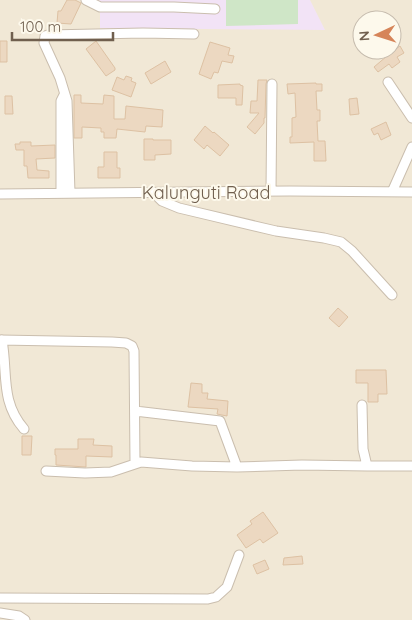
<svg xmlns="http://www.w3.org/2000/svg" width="412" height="620" viewBox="0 0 412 620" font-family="Quicksand,sans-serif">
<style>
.residential{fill:#f1e8d6;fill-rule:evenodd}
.education{fill:#f2e3f6}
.pitch{fill:#cfe6c7}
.building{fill:#ecd8c1;stroke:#ddc1a3}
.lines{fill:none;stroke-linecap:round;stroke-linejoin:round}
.minor-casing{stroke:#cabeae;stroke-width:11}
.minor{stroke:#fff;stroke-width:9}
.labels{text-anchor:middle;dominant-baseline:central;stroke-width:4;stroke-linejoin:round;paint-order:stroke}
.street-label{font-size:18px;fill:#705f4e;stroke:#fdf9ec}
</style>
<rect width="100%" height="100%" fill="#faf5e7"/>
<path class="residential" d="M0 0H412V620H0ZM362 20H392V50H362Z"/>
<path class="education" d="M95 0H310L325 30 100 28V3Z"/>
<path class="pitch" d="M226 0H298V24L226 26Z"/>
<path class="building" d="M67 0H75L81 3 71 24 57 23 58 11H61Z
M0 41H7V62H0Z
M96 41 115 68V70L106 76 86 49Z
M210 42 230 48 228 55 234 56 232 63 222 61 218 73 214 72 211 79 199 74Z
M400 46 404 53 397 57 400 62 392 68 389 64 378 72 374 67 387 56 383 50H394Z
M165 61 171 72 151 84 145 73Z
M126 76 132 78 131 81 136 83 131 97 112 90 117 77 124 80Z
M258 80H267L266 84 265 118H264V123L255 134 247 127 259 113H250L251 101H257Z
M316 83V84H322V91H316L317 110H320V121H317L318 141H325L326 161H314V142L290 143V137H292V118L296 117 295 93 288 94 287 84Z
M240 84V85L243 86 242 105H236V98H218V85Z
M74 95H81V103L103 104 104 95 114 96V119H125L126 106 163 110 162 127 146 126 145 132 117 129 116 138H104V132H101V128L82 127V138H74Z
M5 96H12L13 114H5Z
M357 98 359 114 350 115 349 99Z
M386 122 391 135 381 140 378 133 374 135 371 129Z
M205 126 213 133 214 132 229 145 220 156 207 145 204 149 194 140Z
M144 139H153V140H171V154L155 155V160H144Z
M20 142H31V146L55 145V158L36 159 37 170 49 171V178H28L27 166H24V150H16L15 144H20Z
M104 152H117V168H120V178H98V167H104Z
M338 308 348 317 339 327 329 318Z
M356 370H386L387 394H378V402H368V383H356Z
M191 383 202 384V393H208L207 399 228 401 227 416 217 414 218 409 188 407Z
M22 436H32L31 455H22Z
M78 439H94L93 445 112 446V457L86 456V467L56 465V455H55V449H78Z
M263 512 278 533 263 543 260 539 246 548 237 535 252 524 250 521Z
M302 556 303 564 283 565 284 558Z
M265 560 269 569 257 574 253 565Z"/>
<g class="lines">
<defs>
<path id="minor" d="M86 0 100 7H174L215 9
M388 82 412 118
M271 191 272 84
M153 192 162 201 179 208 276 231 324 238 341 242 352 251 392 295
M392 192 412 147
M61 193V101L64 95
M70 193 67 101 60 78 44 43 45 36 48 35 143 33 194 34
M0 194 290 191 412 192
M0 340 112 342 126 343 132 346 134 351 135 463
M2 340C8 374 0 401 24 429
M362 405 363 449 367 466
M135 411 220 421 237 467
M46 471 85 473 111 472 141 462 192 466 237 467 302 465 367 466H412
M0 598 208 599 216 597 227 587 239 555
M0 613 19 616 25 620"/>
</defs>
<use href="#minor" class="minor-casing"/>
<use href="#minor" class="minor"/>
</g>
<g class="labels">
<g class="street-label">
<text x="206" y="192">Kalunguti Road</text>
</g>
</g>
<g transform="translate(377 35) rotate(266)"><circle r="24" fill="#fdf9ec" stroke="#c5bbad"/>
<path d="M0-4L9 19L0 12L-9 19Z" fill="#d68559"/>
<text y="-8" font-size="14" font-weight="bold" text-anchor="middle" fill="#705f4e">N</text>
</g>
<path d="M12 32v8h101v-8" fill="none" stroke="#705f4e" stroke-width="2.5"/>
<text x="20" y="32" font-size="15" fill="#705f4e" stroke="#fdf9ec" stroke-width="4" paint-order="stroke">100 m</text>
</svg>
